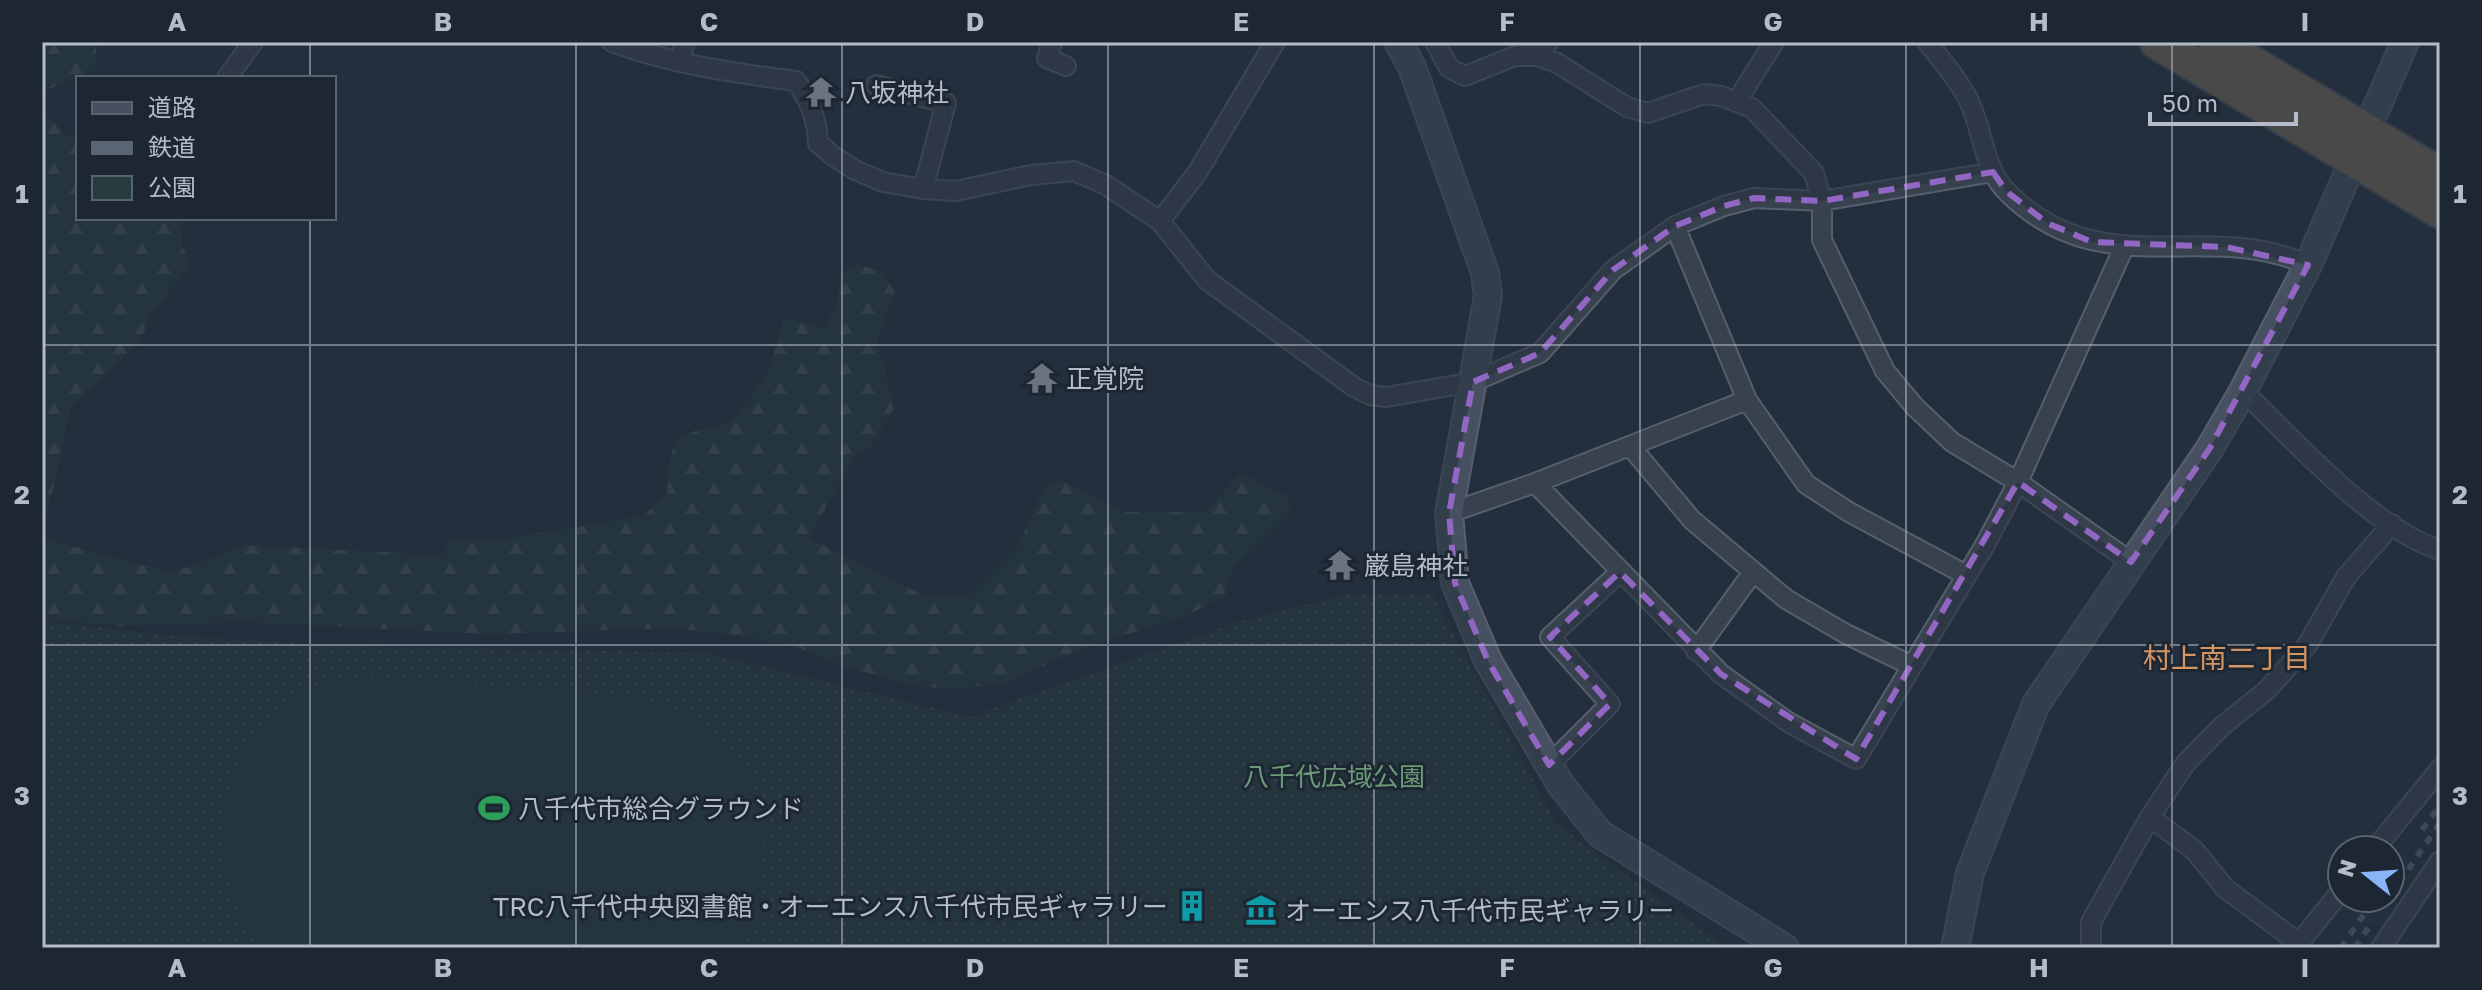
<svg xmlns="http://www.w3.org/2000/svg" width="2482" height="990" viewBox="0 0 2482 990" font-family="'Golos Text','Noto Sans JP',sans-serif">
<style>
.green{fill:url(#green-dots)}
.forest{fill:url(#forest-firs)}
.pitch{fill:#263c3f}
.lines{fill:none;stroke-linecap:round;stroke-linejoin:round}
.street-casing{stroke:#565f6c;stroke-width:22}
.secondary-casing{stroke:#565f6c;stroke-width:30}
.highway-casing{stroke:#434c59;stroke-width:38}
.street{stroke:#38414e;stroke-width:18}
.secondary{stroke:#465061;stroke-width:26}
.highway{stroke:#746855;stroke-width:34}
.rail{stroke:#5a6575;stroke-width:6;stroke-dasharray:8 8;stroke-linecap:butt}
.marked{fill:none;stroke:#9266c3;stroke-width:6;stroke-dasharray:16 10;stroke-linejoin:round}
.grid{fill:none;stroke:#b4bcc9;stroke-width:2;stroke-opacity:0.55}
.labels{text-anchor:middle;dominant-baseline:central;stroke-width:6;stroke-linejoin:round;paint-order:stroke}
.poi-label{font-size:26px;fill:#b4bcc9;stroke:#1d2633;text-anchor:start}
.park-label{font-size:26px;fill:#6b9a76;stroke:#1d2633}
.neighbourhood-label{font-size:28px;fill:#d59563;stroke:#1d2633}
.neatline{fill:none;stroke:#b4bcc9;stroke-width:3}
.grid-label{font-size:26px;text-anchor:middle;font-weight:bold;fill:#b4bcc9}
</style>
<defs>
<pattern id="green-dots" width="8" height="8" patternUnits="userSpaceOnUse" patternTransform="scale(2)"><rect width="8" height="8" fill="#263c3f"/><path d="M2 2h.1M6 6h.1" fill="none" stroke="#435659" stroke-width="1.8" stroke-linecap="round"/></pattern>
<pattern id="forest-firs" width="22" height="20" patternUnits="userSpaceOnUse" patternTransform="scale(2)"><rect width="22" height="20" fill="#263c3f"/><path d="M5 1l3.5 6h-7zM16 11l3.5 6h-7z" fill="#435659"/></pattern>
</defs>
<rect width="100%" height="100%" fill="#242f3e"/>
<path class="green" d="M1351 594H1432L1556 824 1727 948H42V621L173 636 346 646 706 653 970 717 1240 621Z"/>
<path class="forest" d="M42 42H97L95 70 42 92Z
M42 114 78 143V218H180L182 245 191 265 151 314 140 342 71 407 42 538Z
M856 264 881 271 895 292 877 340 894 408 872 445 854 457 809 538 925 596 969 595 1018 546 1043 490 1061 480 1123 512H1205L1241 473 1286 496 1290 503 1288 516 1234 568 1224 596 1188 615 1078 650 1005 683 952 689 915 686 843 666 800 648 742 636 673 628 492 634 242 622 118 626 42 619V538L166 571 190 567 244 545 443 555 450 541H493L643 516 667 495C669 436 675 433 731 423L768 373 784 318 823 328 837 304 841 273Z"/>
<path class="pitch" d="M373 676 637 696 681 710 719 735 722 745 750 778 765 813 763 882 758 914 740 948H269C253 932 236 908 229 886 223 870 224 853 225 837 226 782 237 743 281 706 290 699 301 690 312 686 331 679 354 678 373 676Z"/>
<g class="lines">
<defs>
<path id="street" d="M612 42C671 64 733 73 796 81 810 101 817 119 818 143L833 156 855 170 883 182 923 189 956 191 1031 175 1074 171 1106 185 1160 221 1207 280 1354 387 1370 395 1386 397 1473 382 1540 353 1613 270 1675 226 1724 206 1754 198 1822 201 1993 172
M1052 42 1047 58 1066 66
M1435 42 1449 68 1465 76 1515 56H1537L1557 63 1627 107 1648 113 1704 94 1721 96 1752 108 1814 173 1822 201V240L1885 371 1915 407 1952 442 2018 482 2131 562
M1523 42 1537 56 1548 42
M1927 42C1941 59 1956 77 1967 97 1983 126 1982 167 2007 192 2102 287 2205 218 2308 265
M680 62 685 42
M227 78 253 42
M876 85 946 103 923 189
M1737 101 1774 42
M1160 221 1197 173 1275 42
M1675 226 1747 400 1806 484 1849 512 1966 575
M2243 391C2294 440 2373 529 2440 550
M1630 446 1692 520 1786 599 1846 634 1912 666
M1535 483 1721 674 1788 722 1856 759 1985 545 2018 482 2124 247
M1449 513 1535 483 1747 400
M1696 651 1753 572
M1549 765 1610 704 1550 637 1620 572
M2150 817 2194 850 2226 889 2299 943 2342 890
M2374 850 2440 769
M2091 948V922L2150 817 2185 764 2221 727 2267 690 2308 644 2346 577 2392 524
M2381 948 2440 861"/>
<path id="secondary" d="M1398 42 1412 67 1485 273 1488 296 1449 513 1455 583 1488 661 1561 785 1600 834 1785 948
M1955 948 1970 873 2036 704 2210 448 2243 391 2308 265 2405 42"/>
<path id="highway" d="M2157 42 2440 211
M2216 42 2440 175"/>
</defs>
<use href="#street" class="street-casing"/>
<use href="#secondary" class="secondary-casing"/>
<use href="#highway" class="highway-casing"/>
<use href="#street" class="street"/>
<use href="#secondary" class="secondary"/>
<use href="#highway" class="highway"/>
<path class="rail" d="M2422 830 2440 805
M2390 896 2440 823
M2341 948 2375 898
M2355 948 2373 921"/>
</g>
<path d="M0 0H2482V990H0ZM1993 172 2006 191 2047 223 2092 242 2226 247 2308 265 2210 448 2131 562 2018 482 1856 759 1721 674 1620 572 1550 637 1610 704 1549 765 1488 661 1455 583 1449 513 1473 382 1540 353 1613 270 1675 226 1724 206 1754 198 1822 201Z" fill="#242f3e" fill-opacity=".55" fill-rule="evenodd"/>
<path class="marked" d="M1993 172 2006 191 2047 223 2092 242 2226 247 2308 265 2210 448 2131 562 2018 482 1856 759 1721 674 1620 572 1550 637 1610 704 1549 765 1488 661 1455 583 1449 513 1473 382 1540 353 1613 270 1675 226 1724 206 1754 198 1822 201Z"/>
<path class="grid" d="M310 42V78M576 42V948M842 42V948M1108 42V948M1374 42V948M1640 42V948M1906 42V948M2172 42V948M310 218V948M42 345H2440M42 645H2440"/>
<defs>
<symbol id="temple-bare" viewBox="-9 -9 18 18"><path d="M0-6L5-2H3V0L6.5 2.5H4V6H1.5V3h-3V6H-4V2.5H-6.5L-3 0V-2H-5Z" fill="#6b7280" stroke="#1d2633" stroke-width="2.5" paint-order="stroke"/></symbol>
<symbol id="stadium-bare" viewBox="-9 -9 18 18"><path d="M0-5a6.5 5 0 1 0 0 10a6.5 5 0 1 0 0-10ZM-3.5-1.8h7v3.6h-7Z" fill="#2e9e5b" stroke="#1d2633" stroke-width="2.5" paint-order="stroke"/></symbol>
<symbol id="building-bare" viewBox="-9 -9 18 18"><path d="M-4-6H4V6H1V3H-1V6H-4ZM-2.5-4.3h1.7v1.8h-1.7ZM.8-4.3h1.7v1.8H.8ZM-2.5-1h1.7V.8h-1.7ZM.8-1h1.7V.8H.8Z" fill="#0f9aa8" stroke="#1d2633" stroke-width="2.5" paint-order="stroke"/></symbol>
<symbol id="museum-bare" viewBox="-9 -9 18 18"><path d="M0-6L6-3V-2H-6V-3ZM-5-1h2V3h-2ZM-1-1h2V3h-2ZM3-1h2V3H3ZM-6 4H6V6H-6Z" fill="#0f9aa8" stroke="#1d2633" stroke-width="2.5" paint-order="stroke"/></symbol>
</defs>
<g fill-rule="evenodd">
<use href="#temple-bare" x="799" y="70" width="44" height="44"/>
<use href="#temple-bare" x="1020" y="356" width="44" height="44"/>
<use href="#temple-bare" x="1318" y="543" width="44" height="44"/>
<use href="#stadium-bare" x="472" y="786" width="44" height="44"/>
<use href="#building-bare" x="1170" y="884" width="44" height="44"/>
<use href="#museum-bare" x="1239" y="888" width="44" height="44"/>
</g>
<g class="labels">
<g class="poi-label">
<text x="845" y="92">八坂神社</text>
<text x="1066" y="378">正覚院</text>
<text x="1364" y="565">巌島神社</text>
<text x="518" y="808">八千代市総合グラウンド</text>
<text x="1168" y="906" text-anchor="end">TRC八千代中央図書館・オーエンス八千代市民ギャラリー</text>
<text x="1285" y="910">オーエンス八千代市民ギャラリー</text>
</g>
<g class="park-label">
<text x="1334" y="776">八千代広域公園</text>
</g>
<g class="neighbourhood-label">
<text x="2227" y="657">村上南二丁目</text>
</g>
</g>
<rect width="2482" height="990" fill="none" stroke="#1d2633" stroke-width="88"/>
<rect x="76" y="76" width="260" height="144" fill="#1d2633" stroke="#59626f" stroke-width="2"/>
<rect x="92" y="102" width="40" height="12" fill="#465061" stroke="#59626f" stroke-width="2"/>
<text x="148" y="116" font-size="24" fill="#b4bcc9">道路</text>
<rect x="92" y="142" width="40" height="12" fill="#5a6575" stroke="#59626f" stroke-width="2"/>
<text x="148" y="156" font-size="24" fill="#b4bcc9">鉄道</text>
<rect x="92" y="176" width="40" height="24" fill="#263c3f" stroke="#59626f" stroke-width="2"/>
<text x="148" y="196" font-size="24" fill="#b4bcc9">公園</text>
<g transform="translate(2366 874) rotate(287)"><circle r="38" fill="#1d2633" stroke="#59626f" stroke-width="2"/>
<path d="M0-6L14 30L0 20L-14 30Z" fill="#8ab4f8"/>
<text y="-12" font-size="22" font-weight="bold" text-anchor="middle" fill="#b4bcc9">N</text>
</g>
<path d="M2150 112v12h146v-12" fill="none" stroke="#b4bcc9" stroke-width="4"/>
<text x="2162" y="112" font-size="24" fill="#b4bcc9" stroke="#1d2633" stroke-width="6" paint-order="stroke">50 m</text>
<rect x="44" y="44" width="2394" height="902" class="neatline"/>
<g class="grid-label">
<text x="177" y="31">A</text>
<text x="443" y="31">B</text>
<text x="709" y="31">C</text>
<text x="975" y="31">D</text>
<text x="1241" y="31">E</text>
<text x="1507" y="31">F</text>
<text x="1773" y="31">G</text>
<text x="2039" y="31">H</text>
<text x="2305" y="31">I</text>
<text x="22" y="203">1</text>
<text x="2460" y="203">1</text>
<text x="22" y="504">2</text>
<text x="2460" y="504">2</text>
<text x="22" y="805">3</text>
<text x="2460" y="805">3</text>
<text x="177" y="977">A</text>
<text x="443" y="977">B</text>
<text x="709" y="977">C</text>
<text x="975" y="977">D</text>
<text x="1241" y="977">E</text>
<text x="1507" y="977">F</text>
<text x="1773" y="977">G</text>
<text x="2039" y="977">H</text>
<text x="2305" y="977">I</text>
</g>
</svg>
